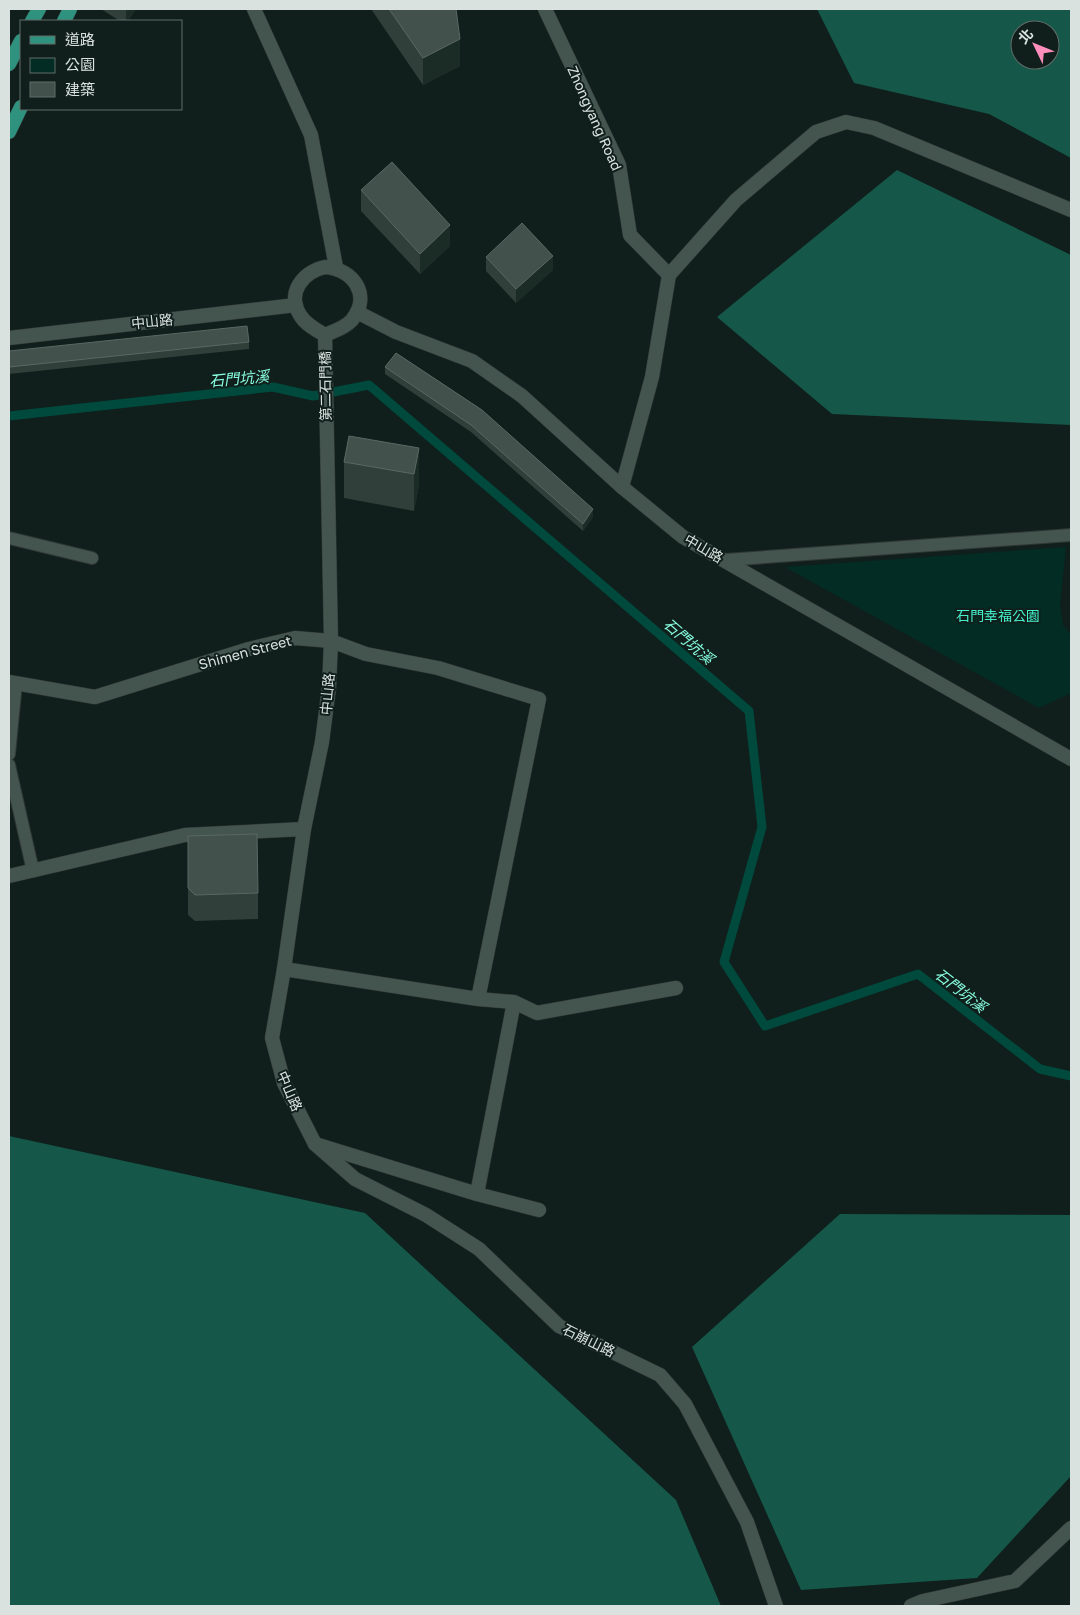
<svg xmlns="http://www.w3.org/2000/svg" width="1080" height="1615" viewBox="0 0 1080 1615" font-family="'Golos Text','Noto Sans TC',sans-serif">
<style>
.green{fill:#022c24}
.forest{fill:#155749;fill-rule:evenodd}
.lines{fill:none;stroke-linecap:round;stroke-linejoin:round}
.stream{stroke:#004a3d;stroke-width:9}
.service-casing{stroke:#303836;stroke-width:14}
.minor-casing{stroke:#303836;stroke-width:15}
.tertiary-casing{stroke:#303836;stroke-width:15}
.primary-casing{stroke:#303836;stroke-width:15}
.service{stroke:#44544f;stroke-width:12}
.minor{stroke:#44544f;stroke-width:14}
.tertiary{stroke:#44544f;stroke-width:14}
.primary{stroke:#2e927e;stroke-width:14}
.wall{fill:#303f3a}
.shaded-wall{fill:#1b2b26}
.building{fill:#42514c;stroke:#5a6863}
.labels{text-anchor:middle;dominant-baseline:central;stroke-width:4;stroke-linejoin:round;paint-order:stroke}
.street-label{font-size:14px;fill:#d9e2df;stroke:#101f1b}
.park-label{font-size:14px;fill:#45eeca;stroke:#101f1b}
.water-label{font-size:15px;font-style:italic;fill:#87fcdf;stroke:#101f1b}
</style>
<rect width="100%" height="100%" fill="#101f1b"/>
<path class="green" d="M1066 547 1060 606 1063 625 1071 635V693L1039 708 785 567Z"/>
<path class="forest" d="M817 9H1071V158L989 114 854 83ZM1020 30H1050V60H1020Z
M897 170 1071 255V425L832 414 717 317Z
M9 1136 365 1213 676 1500 721 1606H9Z
M840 1214 1071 1215V1476L977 1578 801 1590 692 1347Z"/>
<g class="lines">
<path class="stream" d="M9 416 273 387 313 396 369 385 749 711 762 827 724 962 765 1026 918 974 1040 1069 1071 1076"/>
<defs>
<path id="service" d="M9 538 92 558
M725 560 1071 535
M9 754 16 683
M9 765 33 871"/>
<path id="minor" d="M545 9 619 165 630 235 669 275
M357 312 396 332 472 361 522 396 622 487 683 537 1071 759
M9 338 296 305
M9 682 95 697 249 649 295 638 331 641 366 654 438 668 539 699 478 999
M9 876 185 835 304 829
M284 969 478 999 514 1002 537 1013 676 988
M315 1144 477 1194 539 1210
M477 1194 514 1002"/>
<path id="tertiary" d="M254 9 311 135 336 267
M325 267C353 269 372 295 352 320 345 328 334 331 325 335 316 330 305 324 300 315 286 293 303 272 325 267Z
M325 335 331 641 329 688 322 742 304 829 284 969 272 1038 284 1083 315 1144 355 1179 426 1215 479 1249 559 1326 660 1375 685 1404 747 1522 776 1606
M622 487 652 377 669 275 736 200 816 132 846 122 874 128 1071 210
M911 1606 923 1601 1015 1581 1071 1528"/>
<path id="primary" d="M32 21 39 9
M64 21 70 9
M9 64 21 41
M9 132 21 107"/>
</defs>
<use href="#service" class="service-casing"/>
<use href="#minor" class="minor-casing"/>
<use href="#tertiary" class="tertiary-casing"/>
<use href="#primary" class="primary-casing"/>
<use href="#service" class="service"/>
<use href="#minor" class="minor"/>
<use href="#tertiary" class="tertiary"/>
<use href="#primary" class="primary"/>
</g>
<path class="wall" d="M101 9H136L128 21H120Z
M371 9H456L460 66 423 85Z
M361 190 450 246 420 274 361 211Z
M486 257 553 270 516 303 486 271Z
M249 342V349L9 374V351Z
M396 353 593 517 583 531 471 432 385 374V367Z
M419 448V485L414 511 344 498V462Z
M188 836 258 893V919L195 921 188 915Z"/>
<path class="shaded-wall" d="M127 9H136L128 21H126V11Z
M460 39V66L423 85V58Z
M450 225V246L420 274V254Z
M553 256V270L516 303V289Z
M419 448V485L414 511V474Z
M593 509V517L583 531V524Z"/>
<path class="building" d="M389 9H456L460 39 423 58Z
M392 162 450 225 420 254 361 190Z
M522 223 553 256 516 289 486 257Z
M247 326 249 342 9 367V351Z
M396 353 482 410 593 509 583 524 471 425 385 367Z
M349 436 419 448 414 474 344 462Z
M257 834 258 893 195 895 188 888V836Z"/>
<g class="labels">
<g class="street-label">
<text transform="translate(595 118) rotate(66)">Zhongyang Road</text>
<text transform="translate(152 321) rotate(-6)">中山路</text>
<text transform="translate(325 386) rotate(-91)">第二石門橋</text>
<text transform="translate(704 548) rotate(30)">中山路</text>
<text transform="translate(245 652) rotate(-15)">Shimen Street</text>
<text transform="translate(327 694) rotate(-85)">中山路</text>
<text transform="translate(290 1091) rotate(67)">中山路</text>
<text transform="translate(589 1340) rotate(26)">石崩山路</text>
</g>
<g class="park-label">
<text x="998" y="615">石門幸福公園</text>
</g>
<g class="water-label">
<text transform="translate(239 378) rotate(-5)">石門坑溪</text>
<text transform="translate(689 641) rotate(41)">石門坑溪</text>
<text transform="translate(961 990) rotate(38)">石門坑溪</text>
</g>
</g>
<rect width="1080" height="1615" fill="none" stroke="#d9e2df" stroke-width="20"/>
<rect x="20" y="20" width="162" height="90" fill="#101f1b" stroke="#606d69"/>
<rect x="30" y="36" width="25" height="8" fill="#2e927e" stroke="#606d69"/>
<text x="65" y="45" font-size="15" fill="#d9e2df">道路</text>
<rect x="30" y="58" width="25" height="15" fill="#022c24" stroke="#606d69"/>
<text x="65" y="70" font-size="15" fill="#d9e2df">公園</text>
<rect x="30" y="82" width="25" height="15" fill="#42514c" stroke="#606d69"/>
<text x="65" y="95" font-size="15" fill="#d9e2df">建築</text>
<g transform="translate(1035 45) rotate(313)"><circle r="24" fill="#101f1b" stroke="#606d69"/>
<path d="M0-4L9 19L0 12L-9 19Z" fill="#fe8ebc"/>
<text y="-8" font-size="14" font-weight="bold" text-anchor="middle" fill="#d9e2df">北</text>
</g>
</svg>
